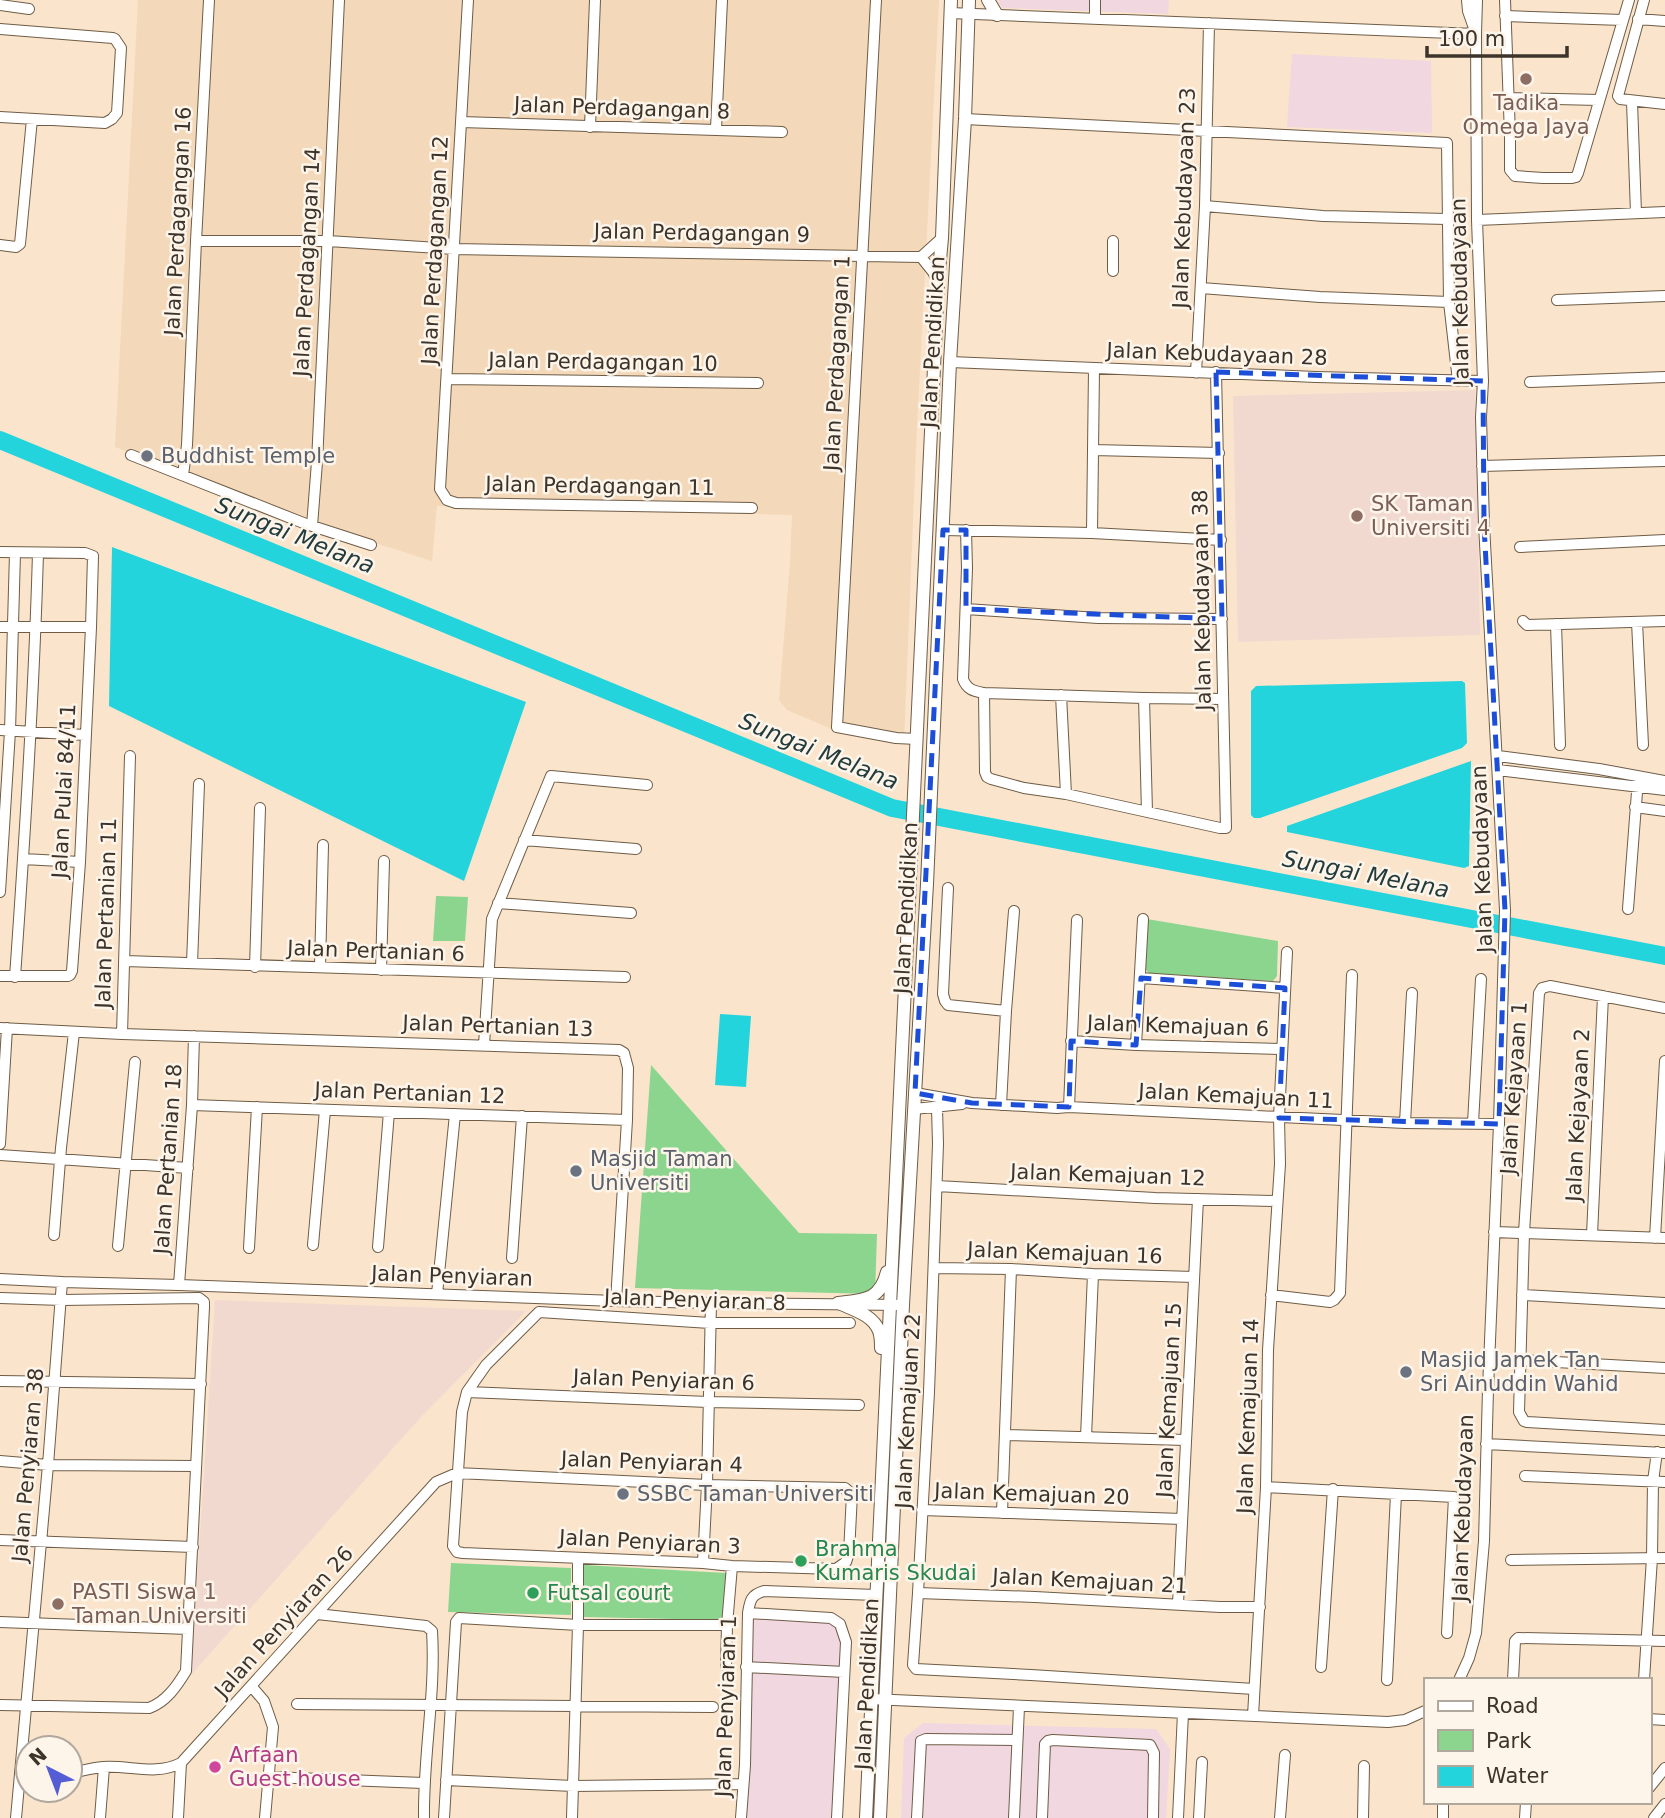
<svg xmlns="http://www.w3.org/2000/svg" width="1665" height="1818" viewBox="0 0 1665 1818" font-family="'DejaVu Sans',sans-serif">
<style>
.commercial{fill:#f0d7e0}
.built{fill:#f3d9ba}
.education{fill:#f1d9d0}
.green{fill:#8cd58f}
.water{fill:#24d4dd}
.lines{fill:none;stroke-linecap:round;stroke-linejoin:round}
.river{stroke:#24d4dd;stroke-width:18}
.minor-casing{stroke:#6e5c46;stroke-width:12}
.major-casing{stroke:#6e5c46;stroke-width:14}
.minor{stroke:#fff;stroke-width:10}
.major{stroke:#fff;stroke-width:12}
.marked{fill:none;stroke:#1d4ed8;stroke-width:5;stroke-dasharray:14 9;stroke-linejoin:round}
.education-dot{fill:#8d6e63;stroke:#fdf4ea;stroke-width:2.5}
.worship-dot{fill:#6b7280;stroke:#fdf4ea;stroke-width:2.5}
.leisure-dot{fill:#2e9e5b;stroke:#fdf4ea;stroke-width:2.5}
.hotel-dot{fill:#d1479c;stroke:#fdf4ea;stroke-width:2.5}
.labels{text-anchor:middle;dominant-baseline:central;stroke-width:5;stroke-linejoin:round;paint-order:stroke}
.education-label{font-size:21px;fill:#785e54;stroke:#fdf4ea;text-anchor:start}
.street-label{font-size:21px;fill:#3c342a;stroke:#fdf4ea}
.worship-label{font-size:21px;fill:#5b616d;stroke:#fdf4ea;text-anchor:start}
.leisure-label{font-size:21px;fill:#27864d;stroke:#fdf4ea;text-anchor:start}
.hotel-label{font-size:21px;fill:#b23c85;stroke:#fdf4ea;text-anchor:start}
.water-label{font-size:23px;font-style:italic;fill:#223c3e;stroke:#fdf4ea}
</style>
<rect width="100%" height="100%" fill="#fae5cc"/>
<path class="commercial" d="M998 0H1169L1168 14 1002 8Z
M1292 54 1431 61 1432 133 1287 127Z
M745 1609 843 1621 841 1818H738Z
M923 1723 1156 1729 1170 1749 1166 1818H901L904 1738Z"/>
<path class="built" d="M138 0H939L916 448 904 742 834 730 787 710 779 700 790 562 792 515 437 506 432 561 309 522 115 447Z"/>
<path class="education" d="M1475 390 1480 635 1238 642 1233 396Z
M215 1300 526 1311 420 1418 191 1675Z"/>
<path class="green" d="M436 896 468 897 465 941H433Z
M1147 919 1278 941 1277 976 1273 981 1149 973 1144 968Z
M651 1065 799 1233 877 1234 875 1294 635 1288Z
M451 1563 571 1568V1615L448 1612Z
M584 1565 726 1573 722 1620 584 1617Z"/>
<path class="water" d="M112 547 526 702 464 881 109 706Z
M1462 681 1465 683 1467 743 1462 748 1260 818H1254L1251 815V691L1256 686Z
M1471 761 1469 866 1464 868 1287 832V826Z
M720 1014 751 1016 746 1087 715 1085Z"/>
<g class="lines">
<path class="river" d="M0 440 892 808 1665 956"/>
<defs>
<path id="minor" d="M468 0 440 489 447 500 456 503 752 508
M876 0 837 727 896 738 917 739
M1467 0 1468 11 1474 28
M1505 0 1510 135V170L1515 176 1543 178H1572L1576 177 1578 173 1629 0
M1644 0 1618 96 1620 99 1665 104
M0 5 29 9
M950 13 1476 34
M1505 16 1623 20
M1095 19V0
M1638 19 1665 21
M0 29 113 38 115 39 121 48 117 113 112 119 105 123 0 117
M1509 98 1599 100
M1632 102 1636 213
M965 119 1447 143 1449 302 1458 381
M461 122 782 132
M590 127 595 0
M716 129 722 0
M1205 206 1323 216 1447 219
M1477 220 1665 212
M196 241H328L454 249 921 257 942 238
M1113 241V271
M0 245 16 247 20 244 32 119
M921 257 933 272 938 282
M1201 288 1320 297 1449 302
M1557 300 1665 296
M950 362 1316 377 1483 381
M1196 373 1205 206 1209 23
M447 379 758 383
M1530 382 1665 377
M1093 450 1219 453
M131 455 306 524 371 545
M1482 466 1665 461
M183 475 187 445 196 241 209 0
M312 526 317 462 339 0
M943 530 1092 533 1221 540
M966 530 967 568 963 679C967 690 974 691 984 693L1144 698 1223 699
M1092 533 1094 369
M1520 547 1665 540
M0 552 85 553 93 556 91 627 80 862 72 971 70 975 68 976H0
M966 609 1098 618 1222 619
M1523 621 1527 625 1665 621
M1637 622 1643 745
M1556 624 1560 745
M0 627H91
M984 693 985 772 987 777 991 779 1024 788 1066 794 1220 828H1226L1216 372
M1061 695 1066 794
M1144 698 1147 812
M0 730 85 735
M1498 756 1599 769 1665 781
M1498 770 1665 790
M1635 807 1665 811
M524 840 636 849
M23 859 80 862
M948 888 943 994 945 1001 948 1005 1006 1011
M0 892 10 731 15 553
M498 903 631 913
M1628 909 1638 779
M125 961 625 977
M192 963 199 784
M255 967 260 808
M320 967 323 845
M381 970 384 861
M15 977C25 836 34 695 38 553
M1141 978 1285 988
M1665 1008 1550 986 1542 988 1539 993 1524 1233 1519 1412 1524 1421 1527 1422 1665 1430
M0 1028 122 1034 619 1050 624 1053 628 1068 627 1120 616 1301
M122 1034 130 756
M1071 1041 1136 1045 1282 1049
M484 1045 492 919 551 776 647 785
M1136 1045 1143 919
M915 1093 972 1103 1057 1108 1069 1107 1405 1123 1499 1124
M192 1105 627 1120
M1001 1105 1006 1011 1014 911
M1069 1107 1077 920
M937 1108 938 1144 929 1392 918 1593 913 1665 916 1669 1031 1675 1254 1689
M914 1109 962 1104
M1405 1123 1412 993
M1473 1123 1481 979
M0 1144 7 1028
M0 1155 188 1168
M937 1186 1155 1198 1277 1201
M1494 1232 1665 1238
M54 1235 61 1148 74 1032
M1592 1235 1603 996
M1655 1238 1665 1061
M313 1245 325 1110
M118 1246 135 1062
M378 1247 389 1112
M249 1248 257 1107
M512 1258 522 1116
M934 1268 1011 1269 1093 1274 1194 1277
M0 1279 62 1282 179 1285 616 1301 711 1303 903 1305
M179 1285 192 1105 194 1036
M437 1294 455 1114
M1271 1295 1330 1302 1334 1300 1340 1293 1352 975
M1522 1295 1665 1303
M0 1298 62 1300 199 1298 204 1302V1307L186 1671C177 1686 166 1702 149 1708L0 1705
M1521 1360 1665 1368
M0 1381 201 1384
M467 1392 708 1402 859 1405
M1006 1435 1186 1440
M1086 1437 1093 1274
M1486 1444 1665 1453
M0 1461 48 1465 196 1466
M1525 1476 1665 1482
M1266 1487 1454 1497 1447 1633
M922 1510 1182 1519
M1002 1513 1011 1269
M0 1540 193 1547
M1511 1560 1665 1558
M703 1563 707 1485 711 1303
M918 1593 1035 1597 1220 1607H1260
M1178 1604 1198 1199
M748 1613 831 1618 840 1624 846 1642 837 1818
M317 1614 426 1626 432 1631C436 1693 423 1756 424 1818
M0 1622 188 1629
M726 1666 727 1625 732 1566
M746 1667 844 1672
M1321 1667 1333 1489
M1387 1680 1396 1494
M1459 1680 1469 1658 1476 1633 1484 1541 1488 1389 1499 1124 1505 910 1484 525 1481 417 1483 381 1477 220 1476 34 1477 0
M1513 1680 1515 1641 1518 1638 1665 1641
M1644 1680 1652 1558 1653 1481 1657 1452
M252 1687 264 1701 273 1727 265 1818
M871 1699 1388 1722 1405 1720 1425 1711
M297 1704 713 1707
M1253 1716 1266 1487 1268 1350 1280 1164 1279 1118 1287 952
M1649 1719 1665 1720
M70 1773C81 1771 92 1768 103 1767 130 1765 155 1776 181 1763
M270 1777 423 1783
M446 1780 573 1786 743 1784
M1649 1788 1665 1768
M16 1818 48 1465 62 1282
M100 1818 104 1767
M178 1818 181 1763 436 1482 457 1473 707 1485 845 1488 852 1494 849 1553 846 1562 836 1569 732 1566 703 1563 463 1553 457 1552 453 1546 462 1412 467 1392 486 1365 539 1312 710 1323H850
M444 1818 456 1622 459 1618 578 1625H727
M572 1818 578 1625V1558
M741 1818 745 1765 748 1613C750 1600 751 1595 764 1591L876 1595
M917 1818 921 1741 926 1739 1017 1740
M1014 1818 1019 1707
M1042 1818 1045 1744 1048 1741 1053 1740 1150 1745 1154 1753 1153 1818
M1178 1818 1183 1713
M1199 1818 1202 1762
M1280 1818 1285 1755
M1363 1818 1364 1766
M1443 1818V1802
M1525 1818 1526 1802
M1654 1818 1665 1804"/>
<path id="major" d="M988 0 997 15
M838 1303C863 1300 880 1301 887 1272
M841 1304C854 1310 873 1315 879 1331 881 1336 881 1343 881 1348
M866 1818 938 282 942 238 951 0
M880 1818 903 1305 927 884 950 362 965 119 969 0"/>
</defs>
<use href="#minor" class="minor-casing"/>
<use href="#major" class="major-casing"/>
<use href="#minor" class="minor"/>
<use href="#major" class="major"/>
</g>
<path class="marked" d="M1216 372 1483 381 1484 525 1505 910 1499 1124 1279 1118 1285 988 1141 978 1136 1045 1071 1041 1069 1107 972 1103 915 1093 943 530H966V609L1222 619Z"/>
<g class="education-dot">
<circle cx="1526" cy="79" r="7"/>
<circle cx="1357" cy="516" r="7"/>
<circle cx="58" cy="1604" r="7"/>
</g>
<g class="worship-dot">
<circle cx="147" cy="456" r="7"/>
<circle cx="576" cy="1171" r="7"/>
<circle cx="1406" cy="1372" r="7"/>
<circle cx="623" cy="1494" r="7"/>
</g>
<g class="leisure-dot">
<circle cx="801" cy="1561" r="7"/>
<circle cx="533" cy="1593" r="7"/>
</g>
<circle class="hotel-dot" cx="215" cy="1767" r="7"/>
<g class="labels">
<g class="education-label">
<text x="1526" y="103" text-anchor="middle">Tadika<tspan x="1526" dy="24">Omega Jaya</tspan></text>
<text x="1371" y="504">SK Taman<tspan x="1371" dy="24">Universiti 4</tspan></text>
<text x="72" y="1592">PASTI Siswa 1<tspan x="72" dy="24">Taman Universiti</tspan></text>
</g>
<g class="street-label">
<text transform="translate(622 108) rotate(2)">Jalan Perdagangan 8</text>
<text transform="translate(1184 198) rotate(-88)">Jalan Kebudayaan 23</text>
<text transform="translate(178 221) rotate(-87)">Jalan Perdagangan 16</text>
<text transform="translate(702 233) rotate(1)">Jalan Perdagangan 9</text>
<text transform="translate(435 250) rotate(-87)">Jalan Perdagangan 12</text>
<text transform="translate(307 262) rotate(-87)">Jalan Perdagangan 14</text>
<text transform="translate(1460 292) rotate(-91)">Jalan Kebudayaan</text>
<text transform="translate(933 342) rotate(-87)">Jalan Pendidikan</text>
<text transform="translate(1217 354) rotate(2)">Jalan Kebudayaan 28</text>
<text transform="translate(603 362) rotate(1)">Jalan Perdagangan 10</text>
<text transform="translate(837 363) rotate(-87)">Jalan Perdagangan 1</text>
<text transform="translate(600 486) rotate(1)">Jalan Perdagangan 11</text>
<text transform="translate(1202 600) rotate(-91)">Jalan Kebudayaan 38</text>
<text transform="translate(64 791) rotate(-87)">Jalan Pulai 84/11</text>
<text transform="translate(1482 859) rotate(-92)">Jalan Kebudayaan</text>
<text transform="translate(906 908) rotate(-87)">Jalan Pendidikan</text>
<text transform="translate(106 913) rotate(-88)">Jalan Pertanian 11</text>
<text transform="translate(376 951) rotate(2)">Jalan Pertanian 6</text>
<text transform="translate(498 1026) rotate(2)">Jalan Pertanian 13</text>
<text transform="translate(1178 1026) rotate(2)">Jalan Kemajuan 6</text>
<text transform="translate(1514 1088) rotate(-86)">Jalan Kejayaan 1</text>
<text transform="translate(410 1093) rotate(2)">Jalan Pertanian 12</text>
<text transform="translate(1236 1096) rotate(3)">Jalan Kemajuan 11</text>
<text transform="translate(1578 1115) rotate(-87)">Jalan Kejayaan 2</text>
<text transform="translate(168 1159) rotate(-86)">Jalan Pertanian 18</text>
<text transform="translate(1108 1175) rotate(2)">Jalan Kemajuan 12</text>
<text transform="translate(1065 1253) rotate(2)">Jalan Kemajuan 16</text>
<text transform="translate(452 1276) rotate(2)">Jalan Penyiaran</text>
<text transform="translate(695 1300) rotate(2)">Jalan Penyiaran 8</text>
<text transform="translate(664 1380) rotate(2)">Jalan Penyiaran 6</text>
<text transform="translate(1169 1400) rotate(-87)">Jalan Kemajuan 15</text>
<text transform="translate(908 1411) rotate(-87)">Jalan Kemajuan 22</text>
<text transform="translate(1248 1416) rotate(-88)">Jalan Kemajuan 14</text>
<text transform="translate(652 1462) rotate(2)">Jalan Penyiaran 4</text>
<text transform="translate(28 1465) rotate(-85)">Jalan Penyiaran 38</text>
<text transform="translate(1032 1494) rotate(2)">Jalan Kemajuan 20</text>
<text transform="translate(1463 1508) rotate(-88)">Jalan Kebudayaan</text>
<text transform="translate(650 1542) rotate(3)">Jalan Penyiaran 3</text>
<text transform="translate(1090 1581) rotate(3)">Jalan Kemajuan 21</text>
<text transform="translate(284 1622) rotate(-48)">Jalan Penyiaran 26</text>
<text transform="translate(867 1684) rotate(-87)">Jalan Pendidikan</text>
<text transform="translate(726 1706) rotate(-88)">Jalan Penyiaran 1</text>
</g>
<g class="worship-label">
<text x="161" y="456">Buddhist Temple</text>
<text x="590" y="1159">Masjid Taman<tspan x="590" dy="24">Universiti</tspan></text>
<text x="1420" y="1360">Masjid Jamek Tan<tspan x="1420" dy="24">Sri Ainuddin Wahid</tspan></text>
<text x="637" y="1494">SSBC Taman Universiti</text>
</g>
<g class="leisure-label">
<text x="815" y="1549">Brahma<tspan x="815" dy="24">Kumaris Skudai</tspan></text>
<text x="547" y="1593">Futsal court</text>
</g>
<g class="hotel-label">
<text x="229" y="1755">Arfaan<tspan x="229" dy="24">Guest house</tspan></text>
</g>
<g class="water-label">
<text transform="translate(295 535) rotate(22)">Sungai Melana</text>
<text transform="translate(819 751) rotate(22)">Sungai Melana</text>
<text transform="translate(1366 874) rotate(11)">Sungai Melana</text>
</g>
</g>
<rect x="1424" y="1678" width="228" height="126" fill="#fdf4ea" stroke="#b0a79d" stroke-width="2"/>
<rect x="1438" y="1701" width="35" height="10" fill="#ffffff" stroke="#b0a79d" stroke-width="2"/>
<text x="1486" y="1713" font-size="21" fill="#3c342a">Road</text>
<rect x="1438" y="1730" width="35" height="21" fill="#8cd58f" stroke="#b0a79d" stroke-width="2"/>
<text x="1486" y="1748" font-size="21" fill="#3c342a">Park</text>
<rect x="1438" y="1766" width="35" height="21" fill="#24d4dd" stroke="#b0a79d" stroke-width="2"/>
<text x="1486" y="1783" font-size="21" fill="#3c342a">Water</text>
<g transform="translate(49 1769) rotate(318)"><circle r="33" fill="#fdf4ea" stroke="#b0a79d" stroke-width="2"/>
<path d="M0-5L12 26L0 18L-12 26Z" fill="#545dd4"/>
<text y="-10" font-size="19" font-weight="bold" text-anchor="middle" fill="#3c342a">N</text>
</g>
<path d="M1427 46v10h140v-10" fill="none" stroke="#3c342a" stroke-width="3.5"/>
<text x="1438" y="46" font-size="21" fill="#3c342a" stroke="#fdf4ea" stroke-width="5" paint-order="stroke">100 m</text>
</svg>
